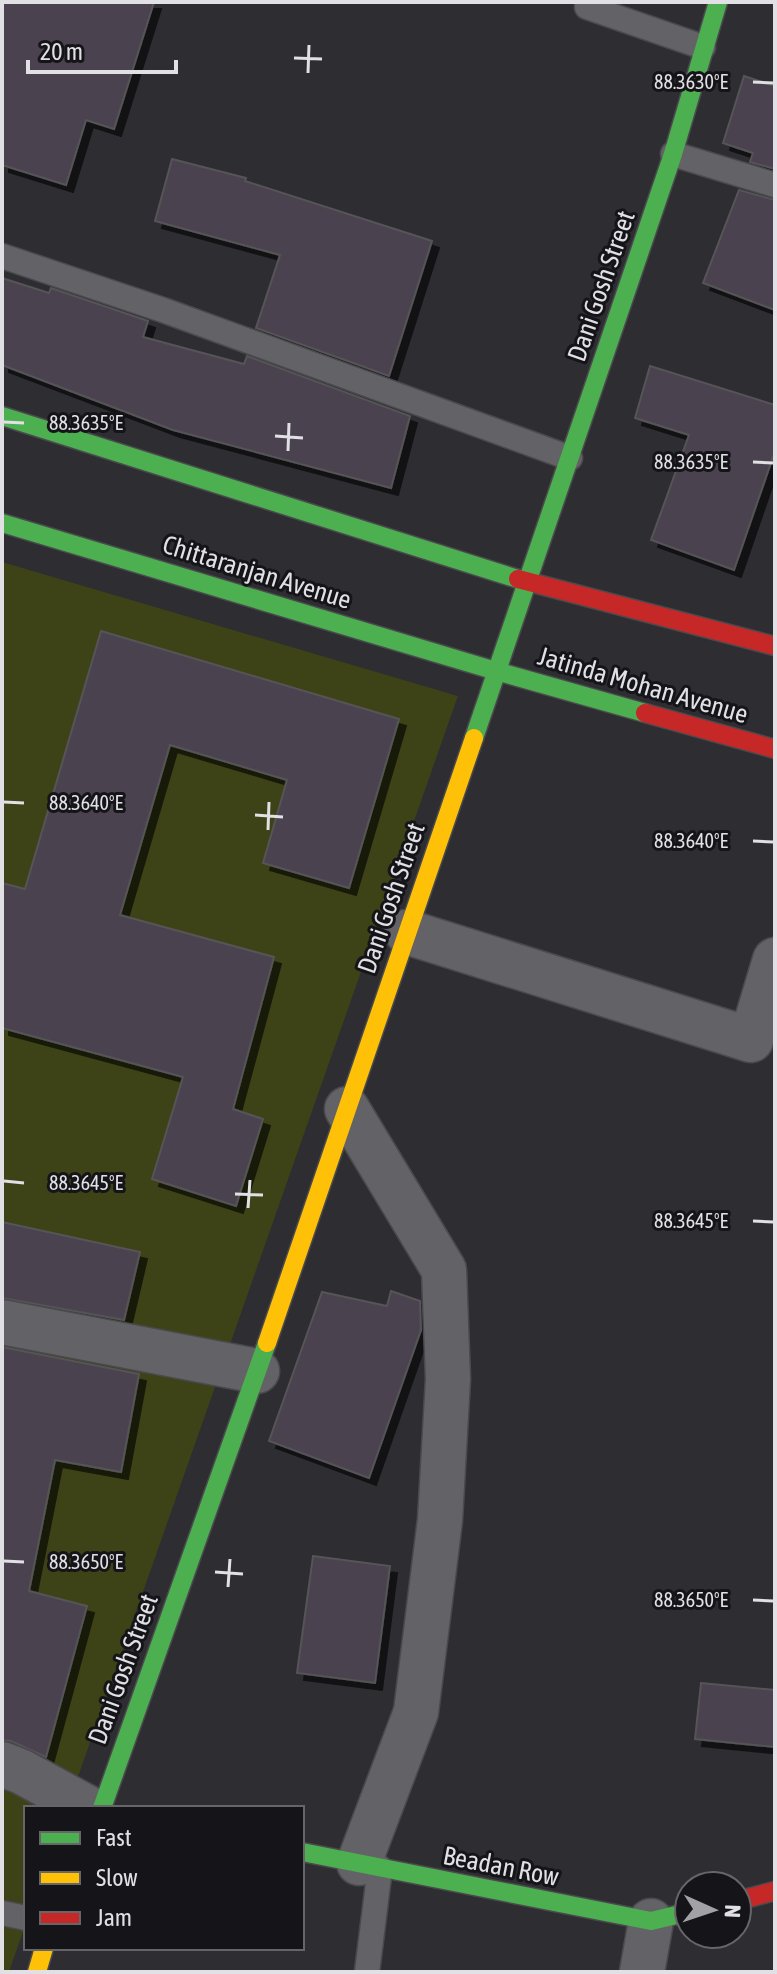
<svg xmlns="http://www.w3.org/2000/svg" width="777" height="1974" viewBox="0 0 777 1974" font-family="'Asap Condensed',sans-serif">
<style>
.green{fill:#3d4217}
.building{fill:#4c4250;stroke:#555457;stroke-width:2;filter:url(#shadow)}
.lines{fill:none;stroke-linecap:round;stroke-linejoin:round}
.lane-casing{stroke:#4a4a4e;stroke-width:27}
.street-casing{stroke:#4a4a4e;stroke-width:47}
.fast-casing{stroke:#4a4a4e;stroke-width:21}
.slow-casing{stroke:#4a4a4e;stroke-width:21}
.jam-casing{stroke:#4a4a4e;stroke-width:21}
.lane{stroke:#636367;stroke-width:24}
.street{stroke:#636367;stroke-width:44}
.fast{stroke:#4caf50;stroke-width:18}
.slow{stroke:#ffc107;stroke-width:18}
.jam{stroke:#c62828;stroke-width:18}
.ticks{fill:none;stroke:#e0e0e5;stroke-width:3}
.labels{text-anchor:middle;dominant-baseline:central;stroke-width:6;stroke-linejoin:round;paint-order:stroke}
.street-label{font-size:26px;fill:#e0e0e5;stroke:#151418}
.ticks-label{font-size:20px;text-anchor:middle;fill:#e0e0e5;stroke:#151418;stroke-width:6;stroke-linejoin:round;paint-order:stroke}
</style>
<defs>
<filter id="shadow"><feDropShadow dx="7" dy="7" stdDeviation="0" flood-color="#0009"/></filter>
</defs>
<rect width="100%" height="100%" fill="#2d2d32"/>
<path class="green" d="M2 562 458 696 67 1808H26V1923L9 1972H2Z"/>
<path class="building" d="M2 2H154L114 129 86 120 66 185 2 165Z
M744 76 775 86V169L750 162 753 153 723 143Z
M172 159 246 178 245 181 432 241 389 376 256 328 280 255 155 221Z
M739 190 775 200V310L703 283Z
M2 278 49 293 51 288 148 321 143 337 244 364 247 356 410 416 391 488 173 430 2 365Z
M650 366 775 405V451L734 570 651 540 689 435 635 418Z
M101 631 399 719 349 888 263 863 287 780 170 745 120 915 274 957 233 1109 263 1119 236 1206 152 1179 183 1077 2 1028V883L25 889Z
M2 1222 140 1252 124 1320 2 1298Z
M391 1291 420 1301 421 1330 369 1478 269 1441 322 1292 387 1306Z
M2 1347 139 1374 121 1472 55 1460 29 1591 87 1606 46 1757 11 1741 2 1740Z
M313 1556 390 1566 375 1683 297 1673Z
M701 1683 775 1690V1747L695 1739Z"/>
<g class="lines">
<defs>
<path id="lane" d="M587 7 703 47
M673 154 775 185
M2 256 163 310 570 458
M2 1913 26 1918
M367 1972 380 1868"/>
<path id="street" d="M407 932 751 1040 775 960
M347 1109 444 1270 448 1379 440 1520 416 1712 359 1863
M2 1322 257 1371
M2 1764 22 1772 88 1808
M642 1972 651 1921"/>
<path id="fast" d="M2 416 518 579
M2 523 496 671 645 713
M474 738 673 154 718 2
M102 1808 267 1343
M302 1852 651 1921 689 1912"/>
<path id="slow" d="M267 1343 474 738
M37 1972 44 1948"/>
<path id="jam" d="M518 579 775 646
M645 713 775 749
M737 1901 775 1891"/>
</defs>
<use href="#lane" class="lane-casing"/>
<use href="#street" class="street-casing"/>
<use href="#fast" class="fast-casing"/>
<use href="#slow" class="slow-casing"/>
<use href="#jam" class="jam-casing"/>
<use href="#lane" class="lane"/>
<use href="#street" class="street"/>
<use href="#fast" class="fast"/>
<use href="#slow" class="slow"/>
<use href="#jam" class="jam"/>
</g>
<path class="ticks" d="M294 58 322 59M308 73 309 45M753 82 773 83M4 422 24 423M275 436 303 438M288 451 289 423M753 462 773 463M4 802 24 803M255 815 283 817M268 830 269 802M753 841 773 842M4 1181 24 1183M235 1194 263 1195M248 1208 250 1180M753 1221 773 1222M4 1561 24 1562M215 1572 243 1574M228 1587 230 1559M753 1600 773 1601"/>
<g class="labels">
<g class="street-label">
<text transform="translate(601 286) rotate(-71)">Dani Gosh Street</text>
<text transform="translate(257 572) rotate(17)">Chittaranjan Avenue</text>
<text transform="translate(643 685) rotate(16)">Jatinda Mohan Avenue</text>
<text transform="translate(391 898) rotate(-71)">Dani Gosh Street</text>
<text transform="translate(123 1669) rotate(-70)">Dani Gosh Street</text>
<text transform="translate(501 1866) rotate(11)">Beadan Row</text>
</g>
</g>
<g class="ticks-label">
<text x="691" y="89">88.3630°E</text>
<text x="86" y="430">88.3635°E</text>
<text x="691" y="469">88.3635°E</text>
<text x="86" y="810">88.3640°E</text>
<text x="691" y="848">88.3640°E</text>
<text x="86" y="1190">88.3645°E</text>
<text x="691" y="1228">88.3645°E</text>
<text x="86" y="1569">88.3650°E</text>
<text x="691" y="1607">88.3650°E</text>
</g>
<rect width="777" height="1974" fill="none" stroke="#e0e0e5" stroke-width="8"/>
<rect x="24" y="1806" width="280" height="144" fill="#151418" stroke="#66666a" stroke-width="2"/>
<rect x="40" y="1832" width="40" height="12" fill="#4caf50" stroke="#66666a" stroke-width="2"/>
<text x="96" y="1846" font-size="24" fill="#e0e0e5">Fast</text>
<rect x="40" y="1872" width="40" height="12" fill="#ffc107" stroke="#66666a" stroke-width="2"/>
<text x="96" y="1886" font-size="24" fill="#e0e0e5">Slow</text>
<rect x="40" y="1912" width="40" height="12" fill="#c62828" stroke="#66666a" stroke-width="2"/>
<text x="96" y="1926" font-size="24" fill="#e0e0e5">Jam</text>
<g transform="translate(713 1910) rotate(93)"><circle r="38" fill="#151418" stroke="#66666a" stroke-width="2"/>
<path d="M0-6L14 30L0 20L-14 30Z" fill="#a1a1a6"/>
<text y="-12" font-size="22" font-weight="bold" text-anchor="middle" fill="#e0e0e5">N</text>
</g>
<path d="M28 60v12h148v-12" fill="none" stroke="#e0e0e5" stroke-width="4"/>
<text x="40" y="60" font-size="24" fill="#e0e0e5" stroke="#151418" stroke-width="6" paint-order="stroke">20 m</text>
</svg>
